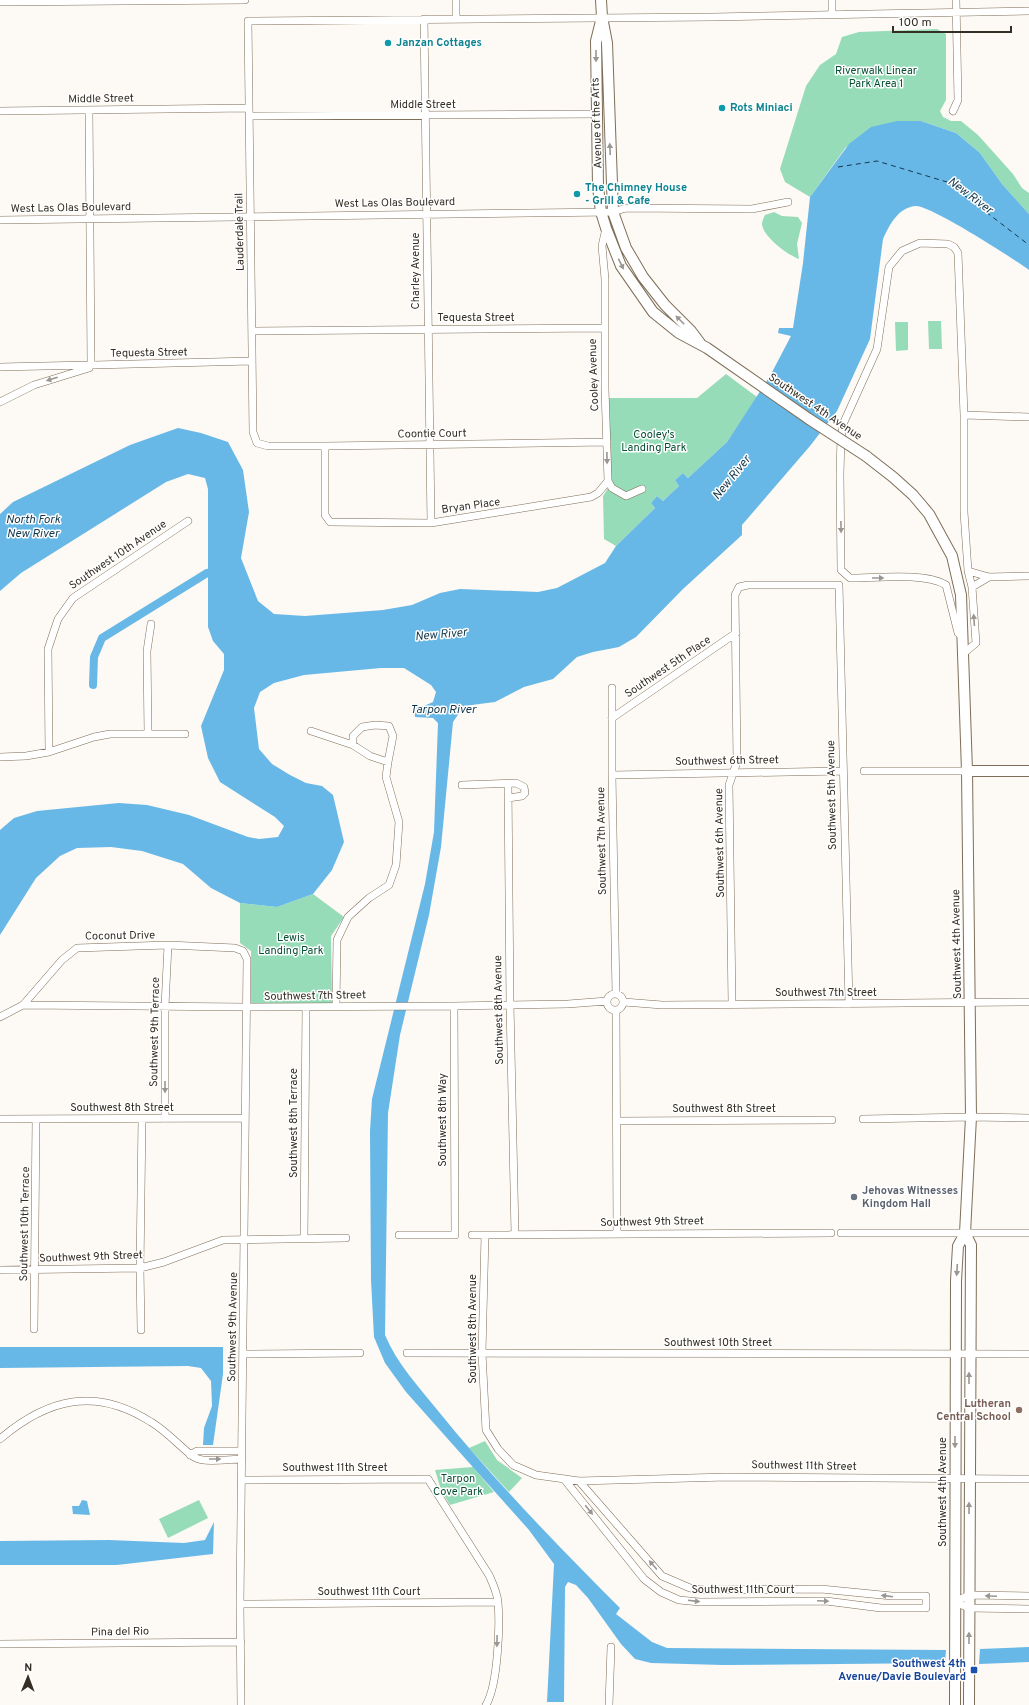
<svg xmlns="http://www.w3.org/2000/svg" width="1029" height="1705" viewBox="0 0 1029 1705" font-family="Overpass,sans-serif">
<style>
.green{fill:#97dcb8}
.water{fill:#67b8e7}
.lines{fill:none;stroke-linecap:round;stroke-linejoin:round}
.canal{stroke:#67b8e7;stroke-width:8}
.ferry{stroke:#14384c;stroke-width:1;stroke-dasharray:5 4;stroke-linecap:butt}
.street-casing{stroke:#7e6e58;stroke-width:8}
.secondary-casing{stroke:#7e6e58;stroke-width:12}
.street{stroke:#fff;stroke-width:7}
.secondary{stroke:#fff;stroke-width:10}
.secondary-bridge-casing{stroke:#7e6e58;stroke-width:12;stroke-linecap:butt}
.secondary-bridge{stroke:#fff;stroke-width:10}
.oneway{fill:#9a9692}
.culture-dot{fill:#0f9aa8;stroke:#fff;stroke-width:1.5}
.worship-dot{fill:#6b7280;stroke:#fff;stroke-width:1.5}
.education-dot{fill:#8d6e63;stroke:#fff;stroke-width:1.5}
.transit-dot{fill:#1a4fb4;stroke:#fff;stroke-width:1.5}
.labels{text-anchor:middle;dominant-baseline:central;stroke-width:3;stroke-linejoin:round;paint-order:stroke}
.culture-label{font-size:11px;font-weight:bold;fill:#0d838f;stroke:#fff;text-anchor:start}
.park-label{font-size:11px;fill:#064e33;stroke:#fff}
.street-label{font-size:11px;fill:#342e24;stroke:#fff}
.worship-label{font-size:11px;font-weight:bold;fill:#5b616d;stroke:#fff;text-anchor:start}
.education-label{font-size:11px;font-weight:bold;fill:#785e54;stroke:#fff;text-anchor:end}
.transit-label{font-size:11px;font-weight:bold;fill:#164399;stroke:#fff;text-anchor:end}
.water-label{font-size:12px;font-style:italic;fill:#14384c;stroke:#fff}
</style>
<rect width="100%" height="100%" fill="#fdf9f4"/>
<path class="green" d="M937 29 946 34V100L940 111 943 117 951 121H961L978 135 1013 174 1022 188 1029 193V214L1002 184 980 153 956 133 921 121 846 147 810 197 785 182 780 169 806 86 820 65 836 54 842 37 859 32Z
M774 212 782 216 798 217 802 223 797 244 799 259C788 255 763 237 762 224 762 221 764 217 765 215Z
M928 321H941L942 349H929Z
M895 322H908V350L896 351Z
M726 374 757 397 727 442 688 478 683 473 675 480 679 486 663 501 657 496 651 503 655 508 616 546 604 539 603 496 610 485 609 398H697Z
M313 894 344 917 331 936 332 1003 251 1004V951L240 943V903L277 907Z
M485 1441 497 1460 522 1478 509 1492 469 1448Z
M473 1467 494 1492 450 1505 441 1490 435 1470Z
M199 1500 208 1518 168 1538 159 1519Z"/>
<path class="water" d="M897 121H921L956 133 980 153 1002 184 1029 214V270C1014 259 929 204 915 206 898 208 890 224 883 239L870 339 837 411 810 446 742 525V535L683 589 636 637 619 647 593 652 577 657 553 679 524 687 495 702 464 706 453 722 441 847 429 915 400 1035 388 1113 385 1335C397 1364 419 1387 439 1412 495 1481 557 1545 620 1608L616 1614 652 1642 667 1648 946 1650 945 1663 723 1665 651 1663 635 1659 621 1644 588 1598 576 1585 568 1582 565 1587 564 1702H547L554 1564 529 1530 406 1392 385 1363 374 1337 371 1280 370 1131 372 1099 425 884 434 832 438 723 433 718 415 717 414 706H424L433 702 436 692 431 685 404 668H381L304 675 274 683 260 692 254 708 259 749 272 764 290 775 306 783 322 786 333 795 344 842 332 870 313 894 277 907 240 903 211 888 183 864 142 851 111 847 77 848 60 856 36 878 0 935V830L14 818 37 811 119 803 147 805 189 815 248 837 259 839 278 837 284 826 275 817 220 782 208 758 201 726 224 670V654L213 641 208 627V489L205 478 188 474 166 482 21 573 0 591V514L13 502 130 445 178 428 201 433 228 442 243 470 249 512 241 558 258 601 274 614 305 616 383 610 412 605 440 593 460 589 538 592 557 588 605 563 616 546 655 508 651 503 657 496 663 501 679 486 675 480 683 473 688 478 727 442 770 376 791 336 778 333 779 328H793L803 263 810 197 849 144 871 127Z
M0 1347H223V1374L213 1445H203L204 1428 212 1406 211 1381 201 1368 188 1366 0 1368Z
M82 1500 87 1501 90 1515 73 1514 72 1506H79Z
M214 1522 213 1554 117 1565H0V1541L109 1540 184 1543 205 1540Z
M1029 1647V1662L979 1664 980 1649Z"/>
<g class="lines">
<path class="canal" d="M93 685 94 657 102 638 207 573"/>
<path class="ferry" d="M838 167 877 161 947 182 1029 245"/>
<defs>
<path id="street" d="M456 0V19
M832 0V15
M0 2 245 0
M424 19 431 523
M89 110 91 362
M0 111 249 108
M953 111 958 100 956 0
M250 116 597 114
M0 220 613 212 626 208 752 209 788 202
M606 228 602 246 605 279V389L608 481 612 488 626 496 642 489
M252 331 604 328
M94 365 252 361
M0 367 88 365
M0 402 34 385 89 368
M964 415 1029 417
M607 442 325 446H268L257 443 253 432 248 21 713 17 1029 11
M325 446V515L330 522 431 523 591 497 598 493 608 481
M968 571 989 577 1029 576
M972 587 989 577
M963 637 958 633 946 585C925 572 876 578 850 578L841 570 840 474 841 437 844 422 877 349 889 267 902 251 920 243 948 244 954 247 958 253 964 415V512L968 571 972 587 976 643 964 653
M612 688V775L616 994
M612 718 736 633
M375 725 389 726 393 736 388 762 370 756 353 745V736L362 727Z
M311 731 353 745
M148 734 147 651 151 624
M49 752 48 649 58 619 73 598 188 521
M0 757 26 756 49 752 94 737 110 734H185
M864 771H967
M612 775 843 771
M462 785 516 783 524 787 525 793 522 796 508 798
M508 785 510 1004 515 1234
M607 1002a8 8 0 1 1 16 0a8 8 0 1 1-16 0Z
M624 1002 662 1005 1029 1002
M732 1004 729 785 737 762 735 595 739 587 748 585H839L849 1004
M23 1005 247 1007 454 1006 568 1004 607 1001
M336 1006 337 940 348 917 369 898 389 885 396 865 399 822 386 777 388 762
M616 1010 617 1234
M0 1017 23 1005 62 960 77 948 168 945 235 948 243 951 247 959 240 1604 241 1705
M0 1119 244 1118
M165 1119V1006L168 945
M863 1119 971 1117 1029 1118
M617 1121 832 1120
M841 1233H1029
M399 1235H455L454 1006
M472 1235 831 1233
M485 1235 482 1353 486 1430 498 1449 513 1465 536 1475 579 1481 727 1477 1029 1479
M304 1239 306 1007
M0 1270 140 1268 164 1262 223 1240 346 1238
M34 1329 36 1119
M141 1330 140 1268 142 1119
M407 1353 1029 1354
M244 1354 360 1353
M0 1439C47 1399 95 1386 151 1422 163 1429 174 1440 184 1449 188 1452 191 1456 196 1458 205 1463 231 1459 242 1459
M190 1455 197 1451H242
M564 1479 644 1579 661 1592 679 1600 700 1602 826 1601 881 1608H926V1596H892L821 1589 704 1590 690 1588 662 1576 579 1481
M243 1480 428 1479 489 1575C493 1584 497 1592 498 1602 500 1626 498 1685 486 1705
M955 1602 969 1595 1029 1596
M955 1602 969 1608 1029 1609
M240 1604 498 1602
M0 1644 241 1642
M609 1705 611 1647"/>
<path id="secondary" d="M601 0 602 17 607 43 613 212 626 248 643 277 665 305 691 331 700 343
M602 17 596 41 598 187 601 212 606 228 621 266 653 312 679 333 707 348 809 419
M866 456 893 477 913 495 929 514 952 556 961 595 967 771 971 1117 965 1233 971 1245 969 1705
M967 771H1029
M955 1705 956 1281 958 1246 965 1233"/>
</defs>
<use href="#street" class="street-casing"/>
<use href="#secondary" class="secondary-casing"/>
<use href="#street" class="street"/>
<use href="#secondary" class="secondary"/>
<defs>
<path id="secondary-bridge" d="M809 419 866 456"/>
</defs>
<use href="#secondary-bridge" class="secondary-bridge-casing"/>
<use href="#secondary-bridge" class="secondary-bridge"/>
</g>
<defs><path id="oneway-solid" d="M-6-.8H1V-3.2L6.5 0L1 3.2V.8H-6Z"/></defs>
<g class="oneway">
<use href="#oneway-solid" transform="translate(596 56) rotate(90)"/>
<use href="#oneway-solid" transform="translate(610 149) rotate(-92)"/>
<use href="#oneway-solid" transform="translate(621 264) rotate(64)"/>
<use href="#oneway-solid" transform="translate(680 320) rotate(-135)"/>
<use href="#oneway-solid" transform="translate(52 379) rotate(163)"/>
<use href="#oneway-solid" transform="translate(607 458) rotate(89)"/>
<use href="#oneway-solid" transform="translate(841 527) rotate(89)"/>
<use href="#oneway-solid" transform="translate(878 578)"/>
<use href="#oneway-solid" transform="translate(974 620) rotate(-94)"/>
<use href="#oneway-solid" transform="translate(165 1087) rotate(90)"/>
<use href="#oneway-solid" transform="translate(957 1270) rotate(93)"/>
<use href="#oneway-solid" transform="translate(969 1378) rotate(-90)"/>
<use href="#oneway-solid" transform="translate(955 1442) rotate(90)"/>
<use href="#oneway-solid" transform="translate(215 1459)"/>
<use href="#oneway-solid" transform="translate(969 1508) rotate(-90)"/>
<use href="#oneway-solid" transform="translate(589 1510) rotate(51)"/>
<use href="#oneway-solid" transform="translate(653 1565) rotate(-131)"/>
<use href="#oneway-solid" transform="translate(887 1596) rotate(-173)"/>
<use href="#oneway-solid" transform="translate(991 1596) rotate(-178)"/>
<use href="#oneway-solid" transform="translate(694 1601) rotate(7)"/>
<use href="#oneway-solid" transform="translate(823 1601) rotate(2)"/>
<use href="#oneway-solid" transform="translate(969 1638) rotate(-90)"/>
<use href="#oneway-solid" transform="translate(497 1641) rotate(91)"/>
</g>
<g class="culture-dot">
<circle cx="388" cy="43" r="4"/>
<circle cx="722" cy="108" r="4"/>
<circle cx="577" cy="194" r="4"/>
</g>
<circle class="worship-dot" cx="854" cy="1197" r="4"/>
<circle class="education-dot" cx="1019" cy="1410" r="4"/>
<rect class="transit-dot" x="970" y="1666" width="8" height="8" rx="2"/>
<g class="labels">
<g class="culture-label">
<text x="396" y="43">Janzan Cottages</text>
<text x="730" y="108">Rots Miniaci</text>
<text x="585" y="188">The Chimney House<tspan x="585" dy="13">- Grill &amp; Cafe</tspan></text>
</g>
<g class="park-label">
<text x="876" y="71">Riverwalk Linear<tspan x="876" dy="13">Park Area 1</tspan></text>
<text x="654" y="435">Cooley's<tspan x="654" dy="13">Landing Park</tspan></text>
<text x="291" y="938">Lewis<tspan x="291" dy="13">Landing Park</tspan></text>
<text x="458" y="1479">Tarpon<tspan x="458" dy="13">Cove Park</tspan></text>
</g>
<g class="street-label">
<text transform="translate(101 99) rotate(-1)">Middle Street</text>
<text x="423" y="105">Middle Street</text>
<text transform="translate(597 123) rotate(-92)">Avenue of the Arts</text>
<text transform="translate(395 203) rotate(-1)">West Las Olas Boulevard</text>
<text transform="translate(71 208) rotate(-1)">West Las Olas Boulevard</text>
<text transform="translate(240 232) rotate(-91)">Lauderdale Trail</text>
<text transform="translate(416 271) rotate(-90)">Charley Avenue</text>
<text x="476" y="318">Tequesta Street</text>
<text transform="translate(149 353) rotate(-1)">Tequesta Street</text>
<text transform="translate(594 375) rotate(-92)">Cooley Avenue</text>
<text transform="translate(815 407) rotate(34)">Southwest 4th Avenue</text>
<text transform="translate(432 434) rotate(-1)">Coontie Court</text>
<text transform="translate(471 506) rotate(-8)">Bryan Place</text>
<text transform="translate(118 555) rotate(-34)">Southwest 10th Avenue</text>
<text transform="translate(668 667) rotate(-34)">Southwest 5th Place</text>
<text transform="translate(727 761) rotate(-1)">Southwest 6th Street</text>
<text transform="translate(832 795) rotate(-91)">Southwest 5th Avenue</text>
<text transform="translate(602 841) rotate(-91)">Southwest 7th Avenue</text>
<text transform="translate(720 843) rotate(-91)">Southwest 6th Avenue</text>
<text transform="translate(120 936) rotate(-1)">Coconut Drive</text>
<text transform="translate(957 944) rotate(-91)">Southwest 4th Avenue</text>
<text x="826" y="993">Southwest 7th Street</text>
<text transform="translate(315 996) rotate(-1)">Southwest 7th Street</text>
<text transform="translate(499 1010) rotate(-91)">Southwest 8th Avenue</text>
<text transform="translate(155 1032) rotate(-89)">Southwest 9th Terrace</text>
<text x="122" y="1108">Southwest 8th Street</text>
<text x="724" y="1109">Southwest 8th Street</text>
<text transform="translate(443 1120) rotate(-90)">Southwest 8th Way</text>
<text transform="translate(294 1123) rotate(-90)">Southwest 8th Terrace</text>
<text transform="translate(652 1222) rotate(-1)">Southwest 9th Street</text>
<text transform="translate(25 1224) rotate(-89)">Southwest 10th Terrace</text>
<text transform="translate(91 1257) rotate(-2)">Southwest 9th Street</text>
<text transform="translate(233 1327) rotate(-89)">Southwest 9th Avenue</text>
<text transform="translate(473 1329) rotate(-90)">Southwest 8th Avenue</text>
<text x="718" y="1343">Southwest 10th Street</text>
<text transform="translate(804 1466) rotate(1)">Southwest 11th Street</text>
<text x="335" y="1468">Southwest 11th Street</text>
<text transform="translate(943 1492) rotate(-90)">Southwest 4th Avenue</text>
<text x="743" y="1590">Southwest 11th Court</text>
<text x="369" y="1592">Southwest 11th Court</text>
<text transform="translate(120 1632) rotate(-1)">Pina del Rio</text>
</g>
<g class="worship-label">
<text x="862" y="1191">Jehovas Witnesses<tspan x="862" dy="13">Kingdom Hall</tspan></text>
</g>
<g class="education-label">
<text x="1011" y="1404">Lutheran<tspan x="1011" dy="13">Central School</tspan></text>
</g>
<g class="transit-label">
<text x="966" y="1664">Southwest 4th<tspan x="966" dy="13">Avenue/Davie Boulevard</tspan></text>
</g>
<g class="water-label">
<text transform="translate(970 196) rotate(37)">New River</text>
<text transform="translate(732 478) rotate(-51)">New River</text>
<text x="33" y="520">North Fork<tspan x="33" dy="14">New River</tspan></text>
<text transform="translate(441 635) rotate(-5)">New River</text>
<text x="443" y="710">Tarpon River</text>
</g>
</g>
<g transform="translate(28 1677) rotate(1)" stroke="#ffffff" stroke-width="3" paint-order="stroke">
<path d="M0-3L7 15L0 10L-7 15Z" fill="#342e24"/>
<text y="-6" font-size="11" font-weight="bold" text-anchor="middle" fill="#342e24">N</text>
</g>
<path d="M893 26v6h118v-6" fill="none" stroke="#342e24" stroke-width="2"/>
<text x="899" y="26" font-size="12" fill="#342e24" stroke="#ffffff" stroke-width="3" paint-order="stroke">100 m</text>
</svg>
